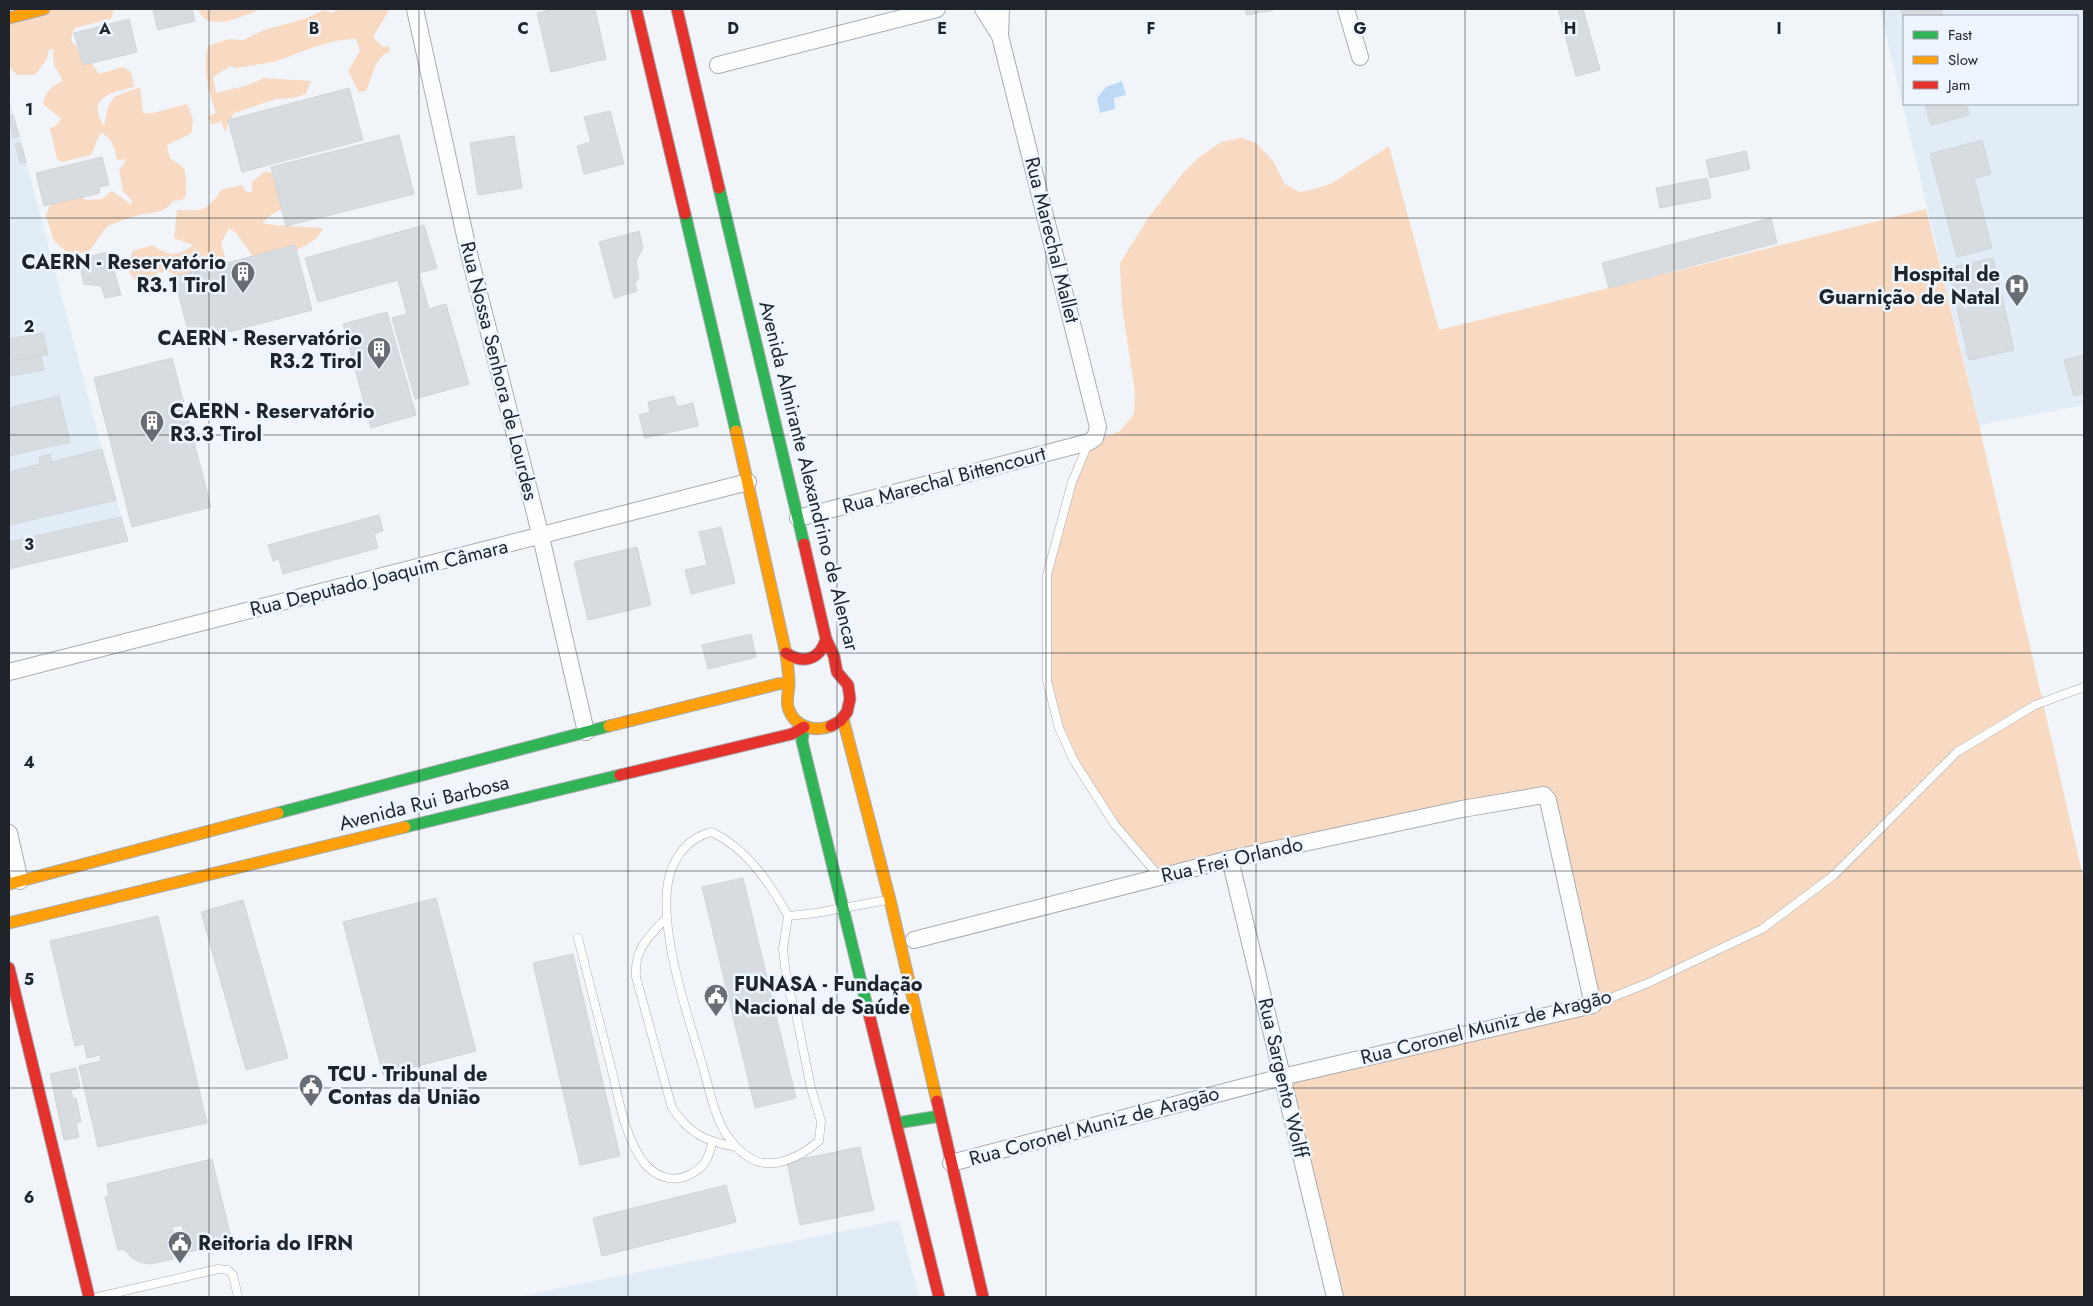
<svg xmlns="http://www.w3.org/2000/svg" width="2093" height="1306" viewBox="0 0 2093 1306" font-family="Jost,sans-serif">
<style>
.built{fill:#e1ecf7;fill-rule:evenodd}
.green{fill:#f7dac1}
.water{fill:#bdd9f6}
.building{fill:#d7dce1;stroke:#d1d5da}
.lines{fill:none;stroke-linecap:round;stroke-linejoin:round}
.lane-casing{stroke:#a8acb1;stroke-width:9}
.street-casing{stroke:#a8acb1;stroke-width:18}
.fast-casing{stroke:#a8acb1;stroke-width:13}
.slow-casing{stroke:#a8acb1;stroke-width:13}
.jam-casing{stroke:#a8acb1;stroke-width:13}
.lane{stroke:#fdfefe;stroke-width:8}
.street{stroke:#fdfefe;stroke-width:16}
.fast{stroke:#30b455;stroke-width:11}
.slow{stroke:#ff9f0a;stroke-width:11}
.jam{stroke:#e5322d;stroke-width:11}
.grid{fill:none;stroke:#1f242a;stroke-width:1;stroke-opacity:0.55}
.labels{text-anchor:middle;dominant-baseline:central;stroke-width:5;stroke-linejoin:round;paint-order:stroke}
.street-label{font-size:20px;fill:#1f242a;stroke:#edf5fe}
.poi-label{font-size:20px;font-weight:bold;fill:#1f242a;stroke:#edf5fe;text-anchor:start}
.grid-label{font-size:16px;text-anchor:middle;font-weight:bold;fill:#1f242a;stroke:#edf5fe;stroke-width:5;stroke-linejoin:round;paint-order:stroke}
</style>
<rect width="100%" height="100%" fill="#f1f5fa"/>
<path class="built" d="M1880 9H2084V405L1979 425ZM1904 16H2077V104H1904Z
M9 97 102 449 128 541 9 569Z
M899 1220 919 1297H518L574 1285Z"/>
<path class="green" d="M39 9H70L72 10 76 9H114L111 19 74 28 71 41 87 56 99 74 123 67 131 72 134 87C110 93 86 97 104 126L108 107 114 97 140 87 143 113H153L187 104 193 119 192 132C184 139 175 139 167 146L170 158 184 168 186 179V196L182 200 173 201C163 215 154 211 139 215 132 217 109 224 106 228 99 236 95 245 87 253L67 252 54 241 46 216 51 201 77 192 86 200 102 199 112 191 132 205V201L123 191 119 169 124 165 125 159 117 160C115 150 112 137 101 133 95 140 96 148 91 155L62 162 57 159 50 128 55 126 61 119 43 104C45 92 51 86 63 81L54 65 53 49H49L47 59 35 75H17L9 66V23Z
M198 9H262C245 15 207 35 198 9Z
M339 9H390L373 37 383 47 389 46 390 52C374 56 373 77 366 91L359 92 348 71 360 51 356 39C331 39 306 50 283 59 269 64 252 65 236 68L230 66 213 77 216 93 248 85 264 78 311 81 306 94 294 98 276 99 234 113 225 132 221 121 212 125 208 117 216 113C209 89 202 72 208 46L229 39 243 40 264 30 304 19 324 10 332 13Z
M1242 138 1256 143 1274 162 1284 183 1299 192 1315 189 1332 183 1389 146 1439 330 1926 209 1979 425 2084 881V1297H1335L1282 1077 1593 1005 1548 800 1159 876 1115 825 1074 761 1047 681V575L1061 523 1089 442 1120 431 1134 414 1135 393 1122 306 1120 263 1148 218 1183 173 1198 158 1221 142Z
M264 172 278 173 287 207 272 214 262 223 272 225 323 228C315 249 276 257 257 262L236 233 229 228 221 243 225 256 219 276 187 279 166 271 157 273 150 290 138 285 126 267 133 251 152 245C167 255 178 258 193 245L174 238 177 210C203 210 206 213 221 190L242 185 246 192H252V182Z"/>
<path class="water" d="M1122 81 1126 95 1114 98 1115 109 1100 113 1097 98 1106 87Z"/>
<path class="building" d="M161 9H192L195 21 158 30 153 11Z
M554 9H595L606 59 551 72 537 13Z
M1245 9H1279L1247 15Z
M1558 9H1583L1600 70 1576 76Z
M1901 9H1941L1943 16H1904V22Z
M129 19 137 52 83 65 74 33Z
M349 88 363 140 242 172 228 120Z
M1925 104H1966L1969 115 1931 125Z
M610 111 624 164 584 174 577 146 591 142 584 117Z
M13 115 19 136 13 138 9 116Z
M399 135 414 194 286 226 271 167Z
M514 136 522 188 478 195 470 143Z
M1982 140 1991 174 1974 178 1992 248 1957 257 1930 154Z
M21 143 26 162 20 163 15 144Z
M1746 151 1750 169 1710 178 1706 160Z
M102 157 109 185 99 187 100 193 44 206 36 173Z
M1707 178 1711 198 1660 208 1656 188Z
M1771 218 1777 243 1609 288 1602 263Z
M424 225 437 268 419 273 429 309 446 304 469 384 415 399 392 318 407 314 398 280 318 302 305 258Z
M639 231 643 248 636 261 639 278 635 283 637 291 614 298 599 242Z
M295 245 312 310 191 342 174 277Z
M109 252 121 295 105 298 101 286 84 284 78 259Z
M71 258 75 269 68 271 65 260Z
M1993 258 2014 350 1969 360 1948 268Z
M387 312 416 415 371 428 343 324Z
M43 333 48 355 9 361V339Z
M2084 355V393L2074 396 2064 360Z
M41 356 44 370 9 376V361Z
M172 358 211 507 132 527 94 378Z
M59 396 70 442 9 456V408Z
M674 396 677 407 693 403 698 426 645 438 639 415 650 412 648 402Z
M102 449 116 500 9 525V472L40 464 39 457 50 454 52 462Z
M379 515 383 531 374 534 378 548 283 574 279 559 273 561 268 545Z
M121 517 128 541 9 569V542Z
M721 527 735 583 691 594 685 570 707 565 699 532Z
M637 547 651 605 588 620 574 562Z
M751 634 756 657 708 669 702 645Z
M743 878 796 1098 755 1108 702 887Z
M436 898 476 1051 383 1075 343 922Z
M243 900 288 1058 246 1070 201 912Z
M158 916 207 1123 98 1147 79 1066 101 1061 100 1055 87 1058 84 1044 75 1046 50 941Z
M573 954 620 1156 580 1165 533 963Z
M76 1068 80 1087 71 1090 73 1099 76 1098 81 1122 76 1123 79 1137 64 1140 50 1074Z
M860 1147 874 1210 800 1225 787 1162Z
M212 1159 232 1242 189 1252 182 1225 172 1227 177 1247 171 1249 173 1259 150 1264 139 1262 132 1258 124 1249 118 1250 105 1197 109 1195 107 1184Z
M726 1185 736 1222 602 1256 593 1218Z"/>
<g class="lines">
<defs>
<path id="lane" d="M1088 444 1072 482 1047 575V681L1059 728 1074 761 1115 825 1159 876
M712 832C747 849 770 883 788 916L783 949 787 984 796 1014 811 1088 821 1121 819 1141C800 1157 770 1173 747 1156 739 1151 732 1143 726 1134 714 1115 709 1088 703 1067 688 1016 662 942 667 890 669 863 685 838 712 832Z
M788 916 816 913 887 900
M667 917C649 937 634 948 636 977L672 1108C691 1135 705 1141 736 1147
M578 938C589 981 600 1024 611 1067 619 1099 624 1137 645 1164 656 1177 673 1183 689 1175 704 1168 709 1158 712 1143
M1593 1005 1648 983 1762 929 1834 875 1957 752 2035 705 2084 687
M98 1297 218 1269 228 1270 233 1275 238 1297"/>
<path id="street" d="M415 9 469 254 541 537 586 732
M983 9 1000 36
M1346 9 1360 57
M718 65 937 9
M798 518 1089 442 1095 438 1098 427 1000 36 1001 9
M9 672 748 482
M9 833 20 881
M1230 859 1335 1297
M914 940 1230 859 1462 809 1544 795 1548 800 1593 1005 1282 1077 951 1163"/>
<path id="fast" d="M719 188 804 544
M685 214 736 431
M804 727 802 741 868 1010
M278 813 609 726
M405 827 620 775
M897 1123 940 1116"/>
<path id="slow" d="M9 18 44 9
M736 431 785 649C787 660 789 672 789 684 789 691 786 699 788 707 793 726 814 733 831 726
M843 719 890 900 937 1101
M609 726 778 684 789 683
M9 884 278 813
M9 923 405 827"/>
<path id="jam" d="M636 9 685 214
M677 9 719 188
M804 544 826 639 834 656 837 672 848 685 850 699 847 712 840 721 831 726
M786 653C804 665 820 659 826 639
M620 775 792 734 804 727
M9 968 89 1297
M868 1010 939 1297
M937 1101 983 1297"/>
</defs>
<use href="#lane" class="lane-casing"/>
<use href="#street" class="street-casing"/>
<use href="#fast" class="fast-casing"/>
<use href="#slow" class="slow-casing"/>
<use href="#jam" class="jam-casing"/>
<use href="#lane" class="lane"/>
<use href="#street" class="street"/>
<use href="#fast" class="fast"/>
<use href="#slow" class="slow"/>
<use href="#jam" class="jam"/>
</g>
<path class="grid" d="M209 9V1297M419 9V1297M628 9V1297M837 9V1297M1046 9V1297M1256 9V1297M1465 9V1297M1674 9V1297M1884 9V1297M9 218H2084M9 435H2084M9 653H2084M9 871H2084M9 1088H2084"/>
<defs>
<symbol id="building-pin" viewBox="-11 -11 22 30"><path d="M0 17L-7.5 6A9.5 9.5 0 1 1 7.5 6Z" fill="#686d73" stroke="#edf5fe"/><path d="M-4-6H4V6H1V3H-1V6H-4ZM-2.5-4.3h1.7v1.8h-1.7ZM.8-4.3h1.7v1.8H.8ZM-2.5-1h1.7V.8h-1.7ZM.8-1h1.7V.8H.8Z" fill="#fff"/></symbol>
<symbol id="hospital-pin" viewBox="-11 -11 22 30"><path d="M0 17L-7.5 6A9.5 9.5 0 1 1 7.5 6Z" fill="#686d73" stroke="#edf5fe"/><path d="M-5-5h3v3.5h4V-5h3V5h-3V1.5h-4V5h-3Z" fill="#fff"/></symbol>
<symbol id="civic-pin" viewBox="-11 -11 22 30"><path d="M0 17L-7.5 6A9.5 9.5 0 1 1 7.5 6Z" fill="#686d73" stroke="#edf5fe"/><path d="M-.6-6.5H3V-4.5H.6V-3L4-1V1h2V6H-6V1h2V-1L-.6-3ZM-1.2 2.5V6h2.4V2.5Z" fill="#fff"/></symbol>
</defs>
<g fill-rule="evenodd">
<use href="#building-pin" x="229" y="259" width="28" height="38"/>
<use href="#hospital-pin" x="2003" y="272" width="28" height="38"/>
<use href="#building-pin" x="365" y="335" width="28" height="38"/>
<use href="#building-pin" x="138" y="408" width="28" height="38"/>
<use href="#civic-pin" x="702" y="982" width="28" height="38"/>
<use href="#civic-pin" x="297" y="1072" width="28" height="38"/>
<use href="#civic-pin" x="166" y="1229" width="28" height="38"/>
</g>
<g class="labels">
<g class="street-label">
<text transform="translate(1052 240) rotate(76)">Rua Marechal Mallet</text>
<text transform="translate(499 371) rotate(76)">Rua Nossa Senhora de Lourdes</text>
<text transform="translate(809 476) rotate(76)">Avenida Almirante Alexandrino de Alencar</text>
<text transform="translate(944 480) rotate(-15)">Rua Marechal Bittencourt</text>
<text transform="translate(379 578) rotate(-14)">Rua Deputado Joaquim Câmara</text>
<text transform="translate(424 803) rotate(-14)">Avenida Rui Barbosa</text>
<text transform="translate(1232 860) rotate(-13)">Rua Frei Orlando</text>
<text transform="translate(1486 1027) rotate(-14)">Rua Coronel Muniz de Aragão</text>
<text transform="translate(1283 1078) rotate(77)">Rua Sargento Wolff</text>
<text transform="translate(1094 1126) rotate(-15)">Rua Coronel Muniz de Aragão</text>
</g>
<g class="poi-label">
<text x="226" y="262" text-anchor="end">CAERN - Reservatório<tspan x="226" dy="23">R3.1 Tirol</tspan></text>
<text x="2000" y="274" text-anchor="end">Hospital de<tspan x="2000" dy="23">Guarnição de Natal</tspan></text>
<text x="362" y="338" text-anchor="end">CAERN - Reservatório<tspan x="362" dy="23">R3.2 Tirol</tspan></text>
<text x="170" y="411">CAERN - Reservatório<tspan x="170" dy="23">R3.3 Tirol</tspan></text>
<text x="734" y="984">FUNASA - Fundação<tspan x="734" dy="23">Nacional de Saúde</tspan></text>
<text x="328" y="1074">TCU - Tribunal de<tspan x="328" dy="23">Contas da União</tspan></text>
<text x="198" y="1243">Reitoria do IFRN</text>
</g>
</g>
<g class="grid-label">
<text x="105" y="34">A</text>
<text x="314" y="34">B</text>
<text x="523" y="34">C</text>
<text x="733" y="34">D</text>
<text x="942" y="34">E</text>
<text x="1151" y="34">F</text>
<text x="1360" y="34">G</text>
<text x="1570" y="34">H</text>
<text x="1779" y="34">I</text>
<text x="29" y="115">1</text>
<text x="29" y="332">2</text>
<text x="29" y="550">3</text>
<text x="29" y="768">4</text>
<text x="29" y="985">5</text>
<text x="29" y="1203">6</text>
</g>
<rect width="2093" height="1306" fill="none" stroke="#1f242a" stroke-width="20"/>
<rect x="1903" y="15" width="175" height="90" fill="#edf5fe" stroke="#9ba1a9"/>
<rect x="1913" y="31" width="25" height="8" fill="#30b455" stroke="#9ba1a9"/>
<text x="1948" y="40" font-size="15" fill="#1f242a">Fast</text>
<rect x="1913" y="56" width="25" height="8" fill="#ff9f0a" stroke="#9ba1a9"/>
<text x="1948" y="65" font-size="15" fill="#1f242a">Slow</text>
<rect x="1913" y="81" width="25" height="8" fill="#e5322d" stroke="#9ba1a9"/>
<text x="1948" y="90" font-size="15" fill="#1f242a">Jam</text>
</svg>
